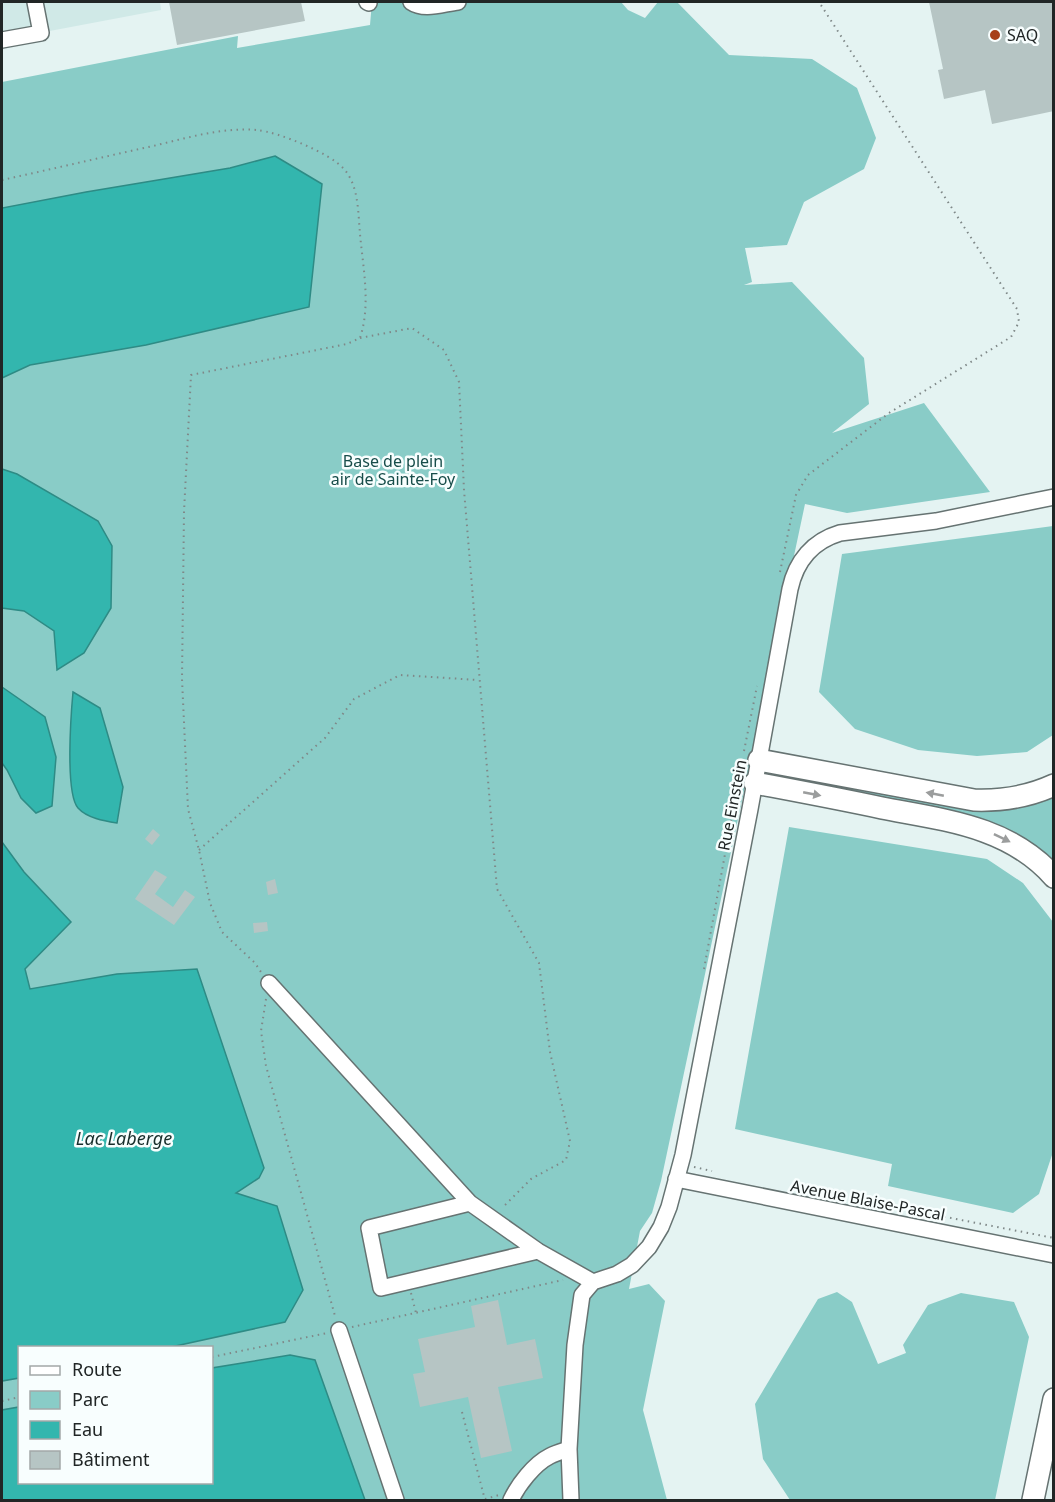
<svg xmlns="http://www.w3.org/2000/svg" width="1055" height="1502" viewBox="0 0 1055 1502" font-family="'Noto Sans',sans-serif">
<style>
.built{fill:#d0e9e7}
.green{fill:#89ccc7;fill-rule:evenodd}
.water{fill:#33b6ae;stroke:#2e8b85;stroke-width:1.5}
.building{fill:#b6c5c4}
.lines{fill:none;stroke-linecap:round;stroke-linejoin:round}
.minor-casing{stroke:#667372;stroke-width:18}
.highway-casing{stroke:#667372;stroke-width:24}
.path{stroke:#7f8888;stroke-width:2;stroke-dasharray:1.5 4.5;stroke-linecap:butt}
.minor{stroke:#fff;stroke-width:15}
.highway{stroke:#fff;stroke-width:21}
.oneway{fill:#9b9d9d}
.poi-dot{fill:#a7401a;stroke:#f8fefe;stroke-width:2}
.labels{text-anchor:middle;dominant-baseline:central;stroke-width:5;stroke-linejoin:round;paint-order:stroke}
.poi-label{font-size:16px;fill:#212626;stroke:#f8fefe;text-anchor:start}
.park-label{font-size:16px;fill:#174d4a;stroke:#f8fefe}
.street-label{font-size:16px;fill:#212626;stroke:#f8fefe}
.water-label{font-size:18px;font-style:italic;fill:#182e2c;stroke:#f8fefe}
</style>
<rect width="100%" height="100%" fill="#e4f3f2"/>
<path class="built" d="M2 2H160L161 10 2 40Z"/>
<path class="green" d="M372 2H621L628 10 645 18 658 2H677L729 55 812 59 857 88 876 138 864 169 804 202 787 245 745 248 752 282 744 285 792 282 864 358 869 404 832 433 924 403 990 492 847 513 805 504 661 1181 652 1213 640 1231 629 1289 649 1284 665 1301 643 1410 667 1500H2V82L238 36 237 48 370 25ZM20 1348H212V1482H20Z
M1053 526V735L1027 752 977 756 918 750 855 729 819 692 842 554Z
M826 781 1053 795V865L824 789Z
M789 827 987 859 1023 883 1053 922V1152L1039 1194 1013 1213 888 1186 892 1164 735 1129Z
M837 1292 852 1302 878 1364 906 1353 903 1345 928 1305 961 1293 1014 1302 1029 1337 995 1500H790L763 1459 755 1404 818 1299Z"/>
<path class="water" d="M275 156 322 184 309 307 146 345 30 365 2 378V208L86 192 230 168Z
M2 469 17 474 98 521 112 546 111 608 84 653 57 670 54 631 24 611 2 608Z
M2 687 45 717 56 757 52 806 36 813 21 798 7 770 2 763Z
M73 692 100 708 123 787 117 823C104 821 87 818 78 808 65 793 71 714 73 692Z
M2 842 24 872 71 922 25 969 30 989 117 974 197 969 264 1168 259 1178 236 1193 277 1206 303 1290 285 1322 171 1347 20 1348 19 1378 2 1381Z
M290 1355 315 1360 365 1500H2V1410L19 1407 20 1482H212V1368Z"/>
<path class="building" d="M169 2H301L305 21 177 45Z
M929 2H1054V111L992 124 985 90 944 99 938 70 943 69Z
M153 829 160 835 152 845 145 839Z
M155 870 167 877 155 894 173 907 185 890 195 897 174 925 135 899Z
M275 879 278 893 268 895 266 882Z
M267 922 268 931 254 933 253 923Z
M498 1300 507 1345 535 1339 543 1378 498 1387 512 1451 481 1458 468 1397 420 1407 413 1374 425 1372 418 1339 475 1327 471 1306Z"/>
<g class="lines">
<defs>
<path id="minor" d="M367 2 369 3
M411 2C424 11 442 4 458 2
M2 40 41 33 35 2
M269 983 470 1203
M676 1179 1054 1255
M538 1251 381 1288 369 1228 470 1203 538 1251 593 1282
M339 1330 396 1500
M511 1500C518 1485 534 1464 550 1456 556 1453 563 1451 569 1449
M571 1500 569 1449 575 1345 582 1295 593 1282 617 1274 632 1265 649 1247 661 1227 669 1207 683 1155 750 809 790 589C796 561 813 541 840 533L936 521 1054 497"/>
<path id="highway" d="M759 760 974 800C1002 801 1028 797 1054 785
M755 783C797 791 840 799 882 808 944 820 1009 826 1054 877
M1033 1500 1054 1399"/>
</defs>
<use href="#minor" class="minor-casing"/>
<use href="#highway" class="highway-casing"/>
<path class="path" d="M2 180C52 169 103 157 153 146 187 138 222 127 257 130 278 132 330 153 344 169 359 186 358 213 360 234 363 268 371 305 360 338L347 344 191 375 184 512 182 679 188 809 199 850 210 903 222 932 255 963 261 972
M360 338 412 328 444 350 459 382 464 490 497 889 539 963 550 1052 570 1141 566 1160 531 1179 502 1208
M780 572 796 495 808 475 889 413 1011 337 1019 322 1017 309 819 2
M744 751 757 686
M740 775 742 763
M199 850 325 738 354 699 400 675 478 680
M704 969 738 783
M266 999 261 1031 266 1066 335 1316
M694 1167 712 1171
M791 1187 1054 1238
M411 1293 416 1313
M352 1327 563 1280
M212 1357 327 1333
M2 1401 20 1397
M462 1412 485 1500
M485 1499 499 1495"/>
<use href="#minor" class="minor"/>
<use href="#highway" class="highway"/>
</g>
<defs><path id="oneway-solid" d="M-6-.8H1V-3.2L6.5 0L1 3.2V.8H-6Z" transform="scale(1.5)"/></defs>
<g class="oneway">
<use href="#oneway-solid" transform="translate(812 794) rotate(11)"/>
<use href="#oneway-solid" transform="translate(935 794) rotate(-169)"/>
<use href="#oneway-solid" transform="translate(1002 838) rotate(26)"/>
</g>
<circle class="poi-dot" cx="995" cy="35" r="6"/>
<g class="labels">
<g class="poi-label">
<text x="1007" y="35">SAQ</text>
</g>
<g class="park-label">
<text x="393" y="461">Base de plein<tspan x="393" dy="18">air de Sainte-Foy</tspan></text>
</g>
<g class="street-label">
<text transform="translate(732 805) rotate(-79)">Rue Einstein</text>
<text transform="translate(868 1200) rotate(11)">Avenue Blaise-Pascal</text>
</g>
<g class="water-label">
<text x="124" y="1138">Lac Laberge</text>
</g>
</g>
<rect width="1055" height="1502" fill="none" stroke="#212626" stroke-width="6"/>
<rect x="18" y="1346" width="195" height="138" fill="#f8fefe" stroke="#a2a8a8" stroke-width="1.5"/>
<rect x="30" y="1366" width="30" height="9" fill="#ffffff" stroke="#a2a8a8" stroke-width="1.5"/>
<text x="72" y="1376" font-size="18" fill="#212626">Route</text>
<rect x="30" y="1391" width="30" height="18" fill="#89ccc7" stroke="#a2a8a8" stroke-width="1.5"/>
<text x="72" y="1406" font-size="18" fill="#212626">Parc</text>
<rect x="30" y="1421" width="30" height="18" fill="#33b6ae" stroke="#a2a8a8" stroke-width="1.5"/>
<text x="72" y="1436" font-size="18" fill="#212626">Eau</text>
<rect x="30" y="1451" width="30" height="18" fill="#b6c5c4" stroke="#a2a8a8" stroke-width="1.5"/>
<text x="72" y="1466" font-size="18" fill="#212626">Bâtiment</text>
</svg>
